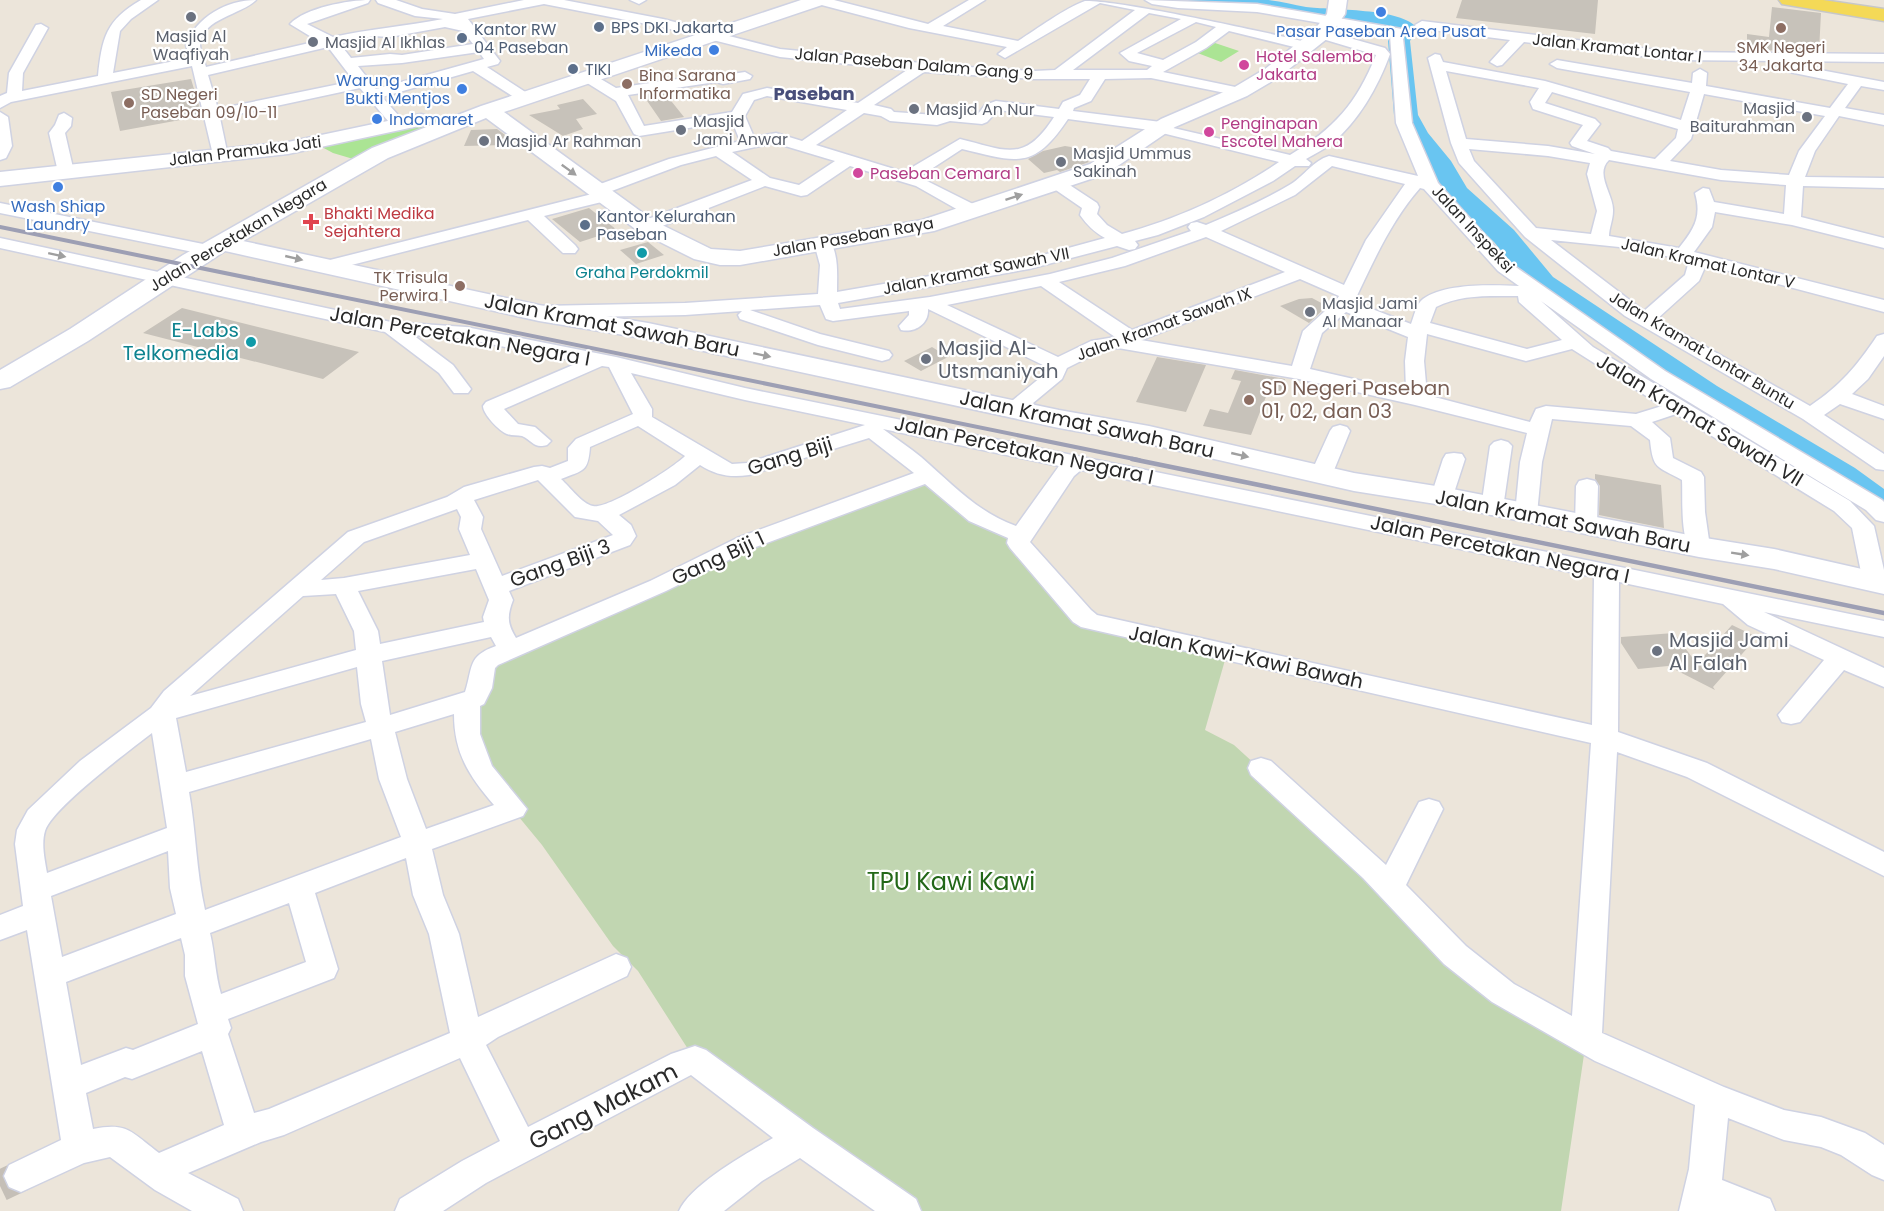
<svg xmlns="http://www.w3.org/2000/svg" width="1884" height="1211" viewBox="0 0 1884 1211" font-family="Poppins,sans-serif">
<style>
.green{fill:#abe494}
.cemetery{fill:#c1d6b1}
.water{fill:#69c5f1}
.lines{fill:none;stroke-linecap:round;stroke-linejoin:round}
.river{fill:#69c5f1;fill-rule:evenodd}
.building{fill:#c7c2ba}
.street-tunnel{stroke:#c5bfb7;stroke-width:31;stroke-dasharray:31 16;stroke-linecap:butt}
.street-casing{stroke:#cfd2e2;stroke-width:3}
.secondary-casing{stroke:#cfd2e2;stroke-width:3}
.primary-casing{stroke:#c7c7c7;stroke-width:3}
.street{fill:#fff;fill-rule:evenodd}
.secondary{fill:#fff;fill-rule:evenodd}
.primary{fill:#f4d957;fill-rule:evenodd}
.rail-far1{stroke:#9d9fb4;stroke-width:4}
.rail{stroke:#9d9fb4;stroke-width:4.5}
.oneway{fill:#9f9f9f}
.shop-dot{fill:#3f7fe0;stroke:#fff;stroke-width:2}
.worship-dot{fill:#6b7280;stroke:#fff;stroke-width:2}
.service-dot{fill:#5c6f8a;stroke:#fff;stroke-width:2}
.education-dot{fill:#8d6e63;stroke:#fff;stroke-width:2}
.hotel-dot{fill:#d1479c;stroke:#fff;stroke-width:2}
.health-dot{fill:#e0444e;stroke:#fff;stroke-width:2}
.culture-dot{fill:#0f9aa8;stroke:#fff;stroke-width:2}
.labels{text-anchor:middle;dominant-baseline:central;stroke-width:4.5;stroke-linejoin:round;paint-order:stroke}
.far-service-label{font-size:16px;fill:#4e5e75;stroke:#fff;text-anchor:start}
.far-shop-label{font-size:16px;fill:#366cbe;stroke:#fff}
.far-worship-label{font-size:16px;fill:#5b616d;stroke:#fff;text-anchor:start}
.far-education-label{font-size:16px;fill:#785e54;stroke:#fff;text-anchor:start}
.far-street-label{font-size:16px;fill:#292929;stroke:#fff}
.far-hotel-label{font-size:16px;fill:#b23c85;stroke:#fff;text-anchor:start}
.far-health-label{font-size:16px;fill:#be3a42;stroke:#fff;text-anchor:start}
.far-culture-label{font-size:16px;fill:#0d838f;stroke:#fff}
.far-quarter-label{font-size:18px;font-weight:bold;fill:#484e7a;stroke:#fff}
.street-label{font-size:20px;fill:#292929;stroke:#fff}
.culture-label{font-size:20px;fill:#0d838f;stroke:#fff;text-anchor:end}
.worship-label{font-size:20px;fill:#5b616d;stroke:#fff;text-anchor:start}
.education-label{font-size:20px;fill:#785e54;stroke:#fff;text-anchor:start}
.near-park-label{font-size:24px;fill:#236718;stroke:#fff}
.near-street-label{font-size:24px;fill:#292929;stroke:#fff}
</style>
<rect width="100%" height="100%" fill="#ece5da"/>
<path class="green" d="M1212 42 1239 51 1221 62 1195 52Z
M437 118 446 120 360 161 333 153 320 146Z"/>
<path class="cemetery" d="M929 475 1021 535 1082 616 1227 653 1205 730 1234 745 1390 887 1586 1041 1561 1211H905L695 1060 638 971 613 946 542 845 480 770 475 697 481 666 745 543Z"/>
<path class="water" d="M1803 445 1884 496V510L1792 452Z"/>
<g class="lines">
<path class="river" d="M1159 0C1194 0 1230 0 1265 0 1278 0 1292 5 1306 7 1330 10 1403 8 1417 28L1410 41 1418 115 1428 133 1451 161 1467 188 1514 230 1553 277 1717 386 1855 468 1884 489V516L1872 512 1831 482 1695 400 1533 289 1494 242 1448 197 1428 164 1406 136 1394 115 1388 41 1394 30 1380 26 1306 19 1244 8 1169 6 1162 4Z"/>
</g>
<path class="building" d="M1462 0H1598L1595 34 1456 18Z
M1772 7 1821 13 1819 51 1747 50V34L1769 37Z
M191 79 202 116 120 131 111 92Z
M664 92 684 117 661 121 643 95Z
M583 99 597 114 576 119 583 129 563 136 529 115 560 109 557 105Z
M497 129 509 138 506 145 464 146 471 130Z
M1065 146 1071 147 1089 162 1060 172 1057 170 1044 173 1028 159 1043 151Z
M589 208 617 230 580 242 552 219Z
M648 242 664 255 636 264 620 250Z
M1312 298 1327 306 1309 323 1280 306 1299 299Z
M182 308 359 352 323 379 143 333Z
M932 347 948 357 921 371 904 361Z
M1157 357 1206 365 1186 412 1136 402Z
M1235 370 1285 379 1281 391 1269 389 1251 435 1203 426 1210 409 1228 413 1241 381 1231 379Z
M1595 474 1661 485 1664 528 1599 515 1600 486 1595 479Z
M1732 625 1757 637 1713 687 1715 690 1668 666 1638 669 1621 643V637L1674 633 1697 664Z"/>
<g class="lines">
<path class="street-tunnel" d="M0 1186 21 1176"/>
<defs>
<path id="street" d="M141 0H158L131 19 120 31 113 73 190 58 186 45C196 17 227 0 256 0 241 15 203 18 200 44 200 51 204 60 206 67L318 41 290 24C305 8 348 0 370 0L368 3 307 24 333 37C369 29 406 26 443 19L415 16 378 3 376 0H396L422 9 455 14 524 0H564L663 19 780 49 952 66 1034 71 1055 70 1135 10 1100 3 1005 58 998 54 1007 47 909 28 814 3 812 0H834L928 24 969 0H985L943 26 1018 41C1037 29 1065 8 1085 1 1119 0 1269 33 1311 43L1313 46 1306 50 1229 31 1206 48 1163 72 1245 89 1247 92 1245 95 1240 96 1151 78 1105 79 1091 101 1074 108 1073 111 1161 122 1169 127 1290 155C1334 129 1357 103 1376 55L1316 37 1314 34 1316 31 1321 30 1385 48 1390 54C1378 87 1358 122 1331 144 1323 150 1314 154 1306 159L1311 163 1309 166H1295L1273 181 1204 217 1158 235 1135 241 1138 245 1135 249 1129 250 1117 246 1029 269 838 303 840 309 930 297 1050 274 1112 258 1191 231 1188 227 1191 223 1197 222 1206 225C1234 213 1265 200 1291 184 1304 176 1314 160 1329 156L1418 176 1396 123 1390 35 1257 12 1178 8 1152 4 1145 0 1257 4 1402 29 1412 123 1438 183 1510 263 1665 371 1882 500 1884 502V522L1876 520 1866 510 1651 379 1541 301 1593 347 1850 501 1874 526 1884 570V586L1875 590 1867 587 1863 582 1852 528 1834 511 1676 414 1652 422 1670 438 1673 458 1701 472 1704 477 1705 512 1710 547 1707 552 1699 554 1691 552C1680 536 1683 499 1682 480 1657 466 1653 470 1650 440L1631 426 1552 419 1542 462 1537 514 1534 519 1526 521 1518 519 1515 514 1520 462 1527 433 1415 405 1299 379 1118 348 1103 350 1067 368 1062 379 1021 413H1007L1004 409 1007 405 1046 373 1047 367 928 309C929 324 915 333 901 330L899 326 909 315V311L833 321 826 319 820 305 750 310 820 334 889 351 892 355 889 359 882 361 818 345 740 319 738 315 742 311 685 315 541 318 534 316 532 312 534 308 541 306 685 303 818 294 820 265 814 243 817 239H829C839 255 837 274 837 292L1028 259 1105 238C1094 232 1087 225 1080 215L1082 208 1050 186 1048 183 1050 180H1062L1097 203 1099 207 1097 214 1107 225 1122 234C1177 219 1232 194 1279 162L1150 130 1068 119C1033 171 1017 162 962 149L919 177 979 207 981 211 979 215H967L916 186 850 166 807 195 801 196 765 186 652 230H640L637 226 640 222 752 180 716 156 681 165 609 192 612 196 610 200 544 216 575 245 578 249 575 253H563L528 220 328 271 322 270 319 266 322 262 592 194 590 191 592 187 669 159 740 141 732 121 639 136 634 134 616 101 584 81 582 78 584 75H594L616 88 718 73 725 75 745 72 752 76 750 79 723 84 716 82 628 95 644 126 732 112 743 94 767 88 858 103 907 70 780 57 662 27 544 4 468 19 500 61 498 64 487 67 530 95 532 98 530 101H520L473 71 382 97 407 125 399 130 394 128 360 88 220 118 228 156 226 159H214L192 66 11 102 0 108V96L7 93 9 73 36 25 41 24 48 28 23 73 22 91 98 76C102 38 106 20 141 0ZM1149 13 1181 19 1120 53 1129 61 1152 66 1147 70H1073ZM1196 22 1216 27 1196 42 1163 60 1137 53ZM445 27 463 31 473 44 402 55 390 54 351 58 340 44 373 36 390 37ZM328 47 354 81 218 109 208 75ZM479 52 484 59 376 89 358 66 402 63ZM924 72 1034 79H1090L1080 95 1063 102 1059 109 996 101 985 105 978 114 949 111 936 115 894 112 891 109 874 105ZM767 96 847 110 802 141 776 133 754 137 745 116 754 100ZM998 110 1054 117C1024 164 1006 150 960 139L904 172 816 145 864 113 881 116 890 121 937 125 950 121 982 124 987 122ZM775 143 835 161 799 185 770 178 732 152ZM1332 166 1405 184 1366 240 1344 285 1221 231 1295 195ZM1420 188 1424 189 1498 271 1519 286C1493 285 1445 283 1423 299 1416 304 1414 317 1411 324L1354 302C1373 262 1391 221 1420 188ZM1206 237 1285 272 1132 330 1059 282 1125 266ZM1300 279 1339 296 1336 301 1303 331 1292 366 1141 340ZM1041 286 1115 337 1091 341 1058 357 947 305ZM1518 296 1519 302 1562 340 1527 349 1430 323 1436 307C1461 294 1490 296 1518 296ZM1346 312 1408 337 1405 361 1406 391 1310 369 1322 333ZM1427 334 1526 361 1572 349 1662 406 1636 414 1546 406 1536 409 1530 422 1427 395 1424 361Z
M630 0H646L639 4Z
M1422 21 1674 52 1884 54V62L1674 60 1524 42 1502 65 1497 66 1490 62 1510 40 1417 28 1415 25Z
M1435 54 1440 55 1443 62 1545 81 1681 120 1690 92 1557 68 1550 64 1557 60 1692 83 1693 73 1700 69 1707 73 1706 86 1830 108 1848 84 1789 72 1787 69 1789 66 1794 65 1884 82V90L1861 86 1845 108 1884 115V125L1839 116 1815 151 1805 177 1884 178V188L1803 186 1801 217 1884 238V248L1792 225 1715 212 1712 227 1694 252 1884 300V312L1706 265 1699 281 1657 319 1810 406C1841 385 1856 367 1877 336L1884 334V356L1868 379 1852 394 1884 406V419L1840 404 1824 415 1884 454V470L1876 469 1803 419 1625 316 1525 237 1459 163 1451 143 1428 58ZM1446 71 1539 88 1530 102 1533 109 1583 125 1570 143 1572 146 1595 154 1548 146 1466 139ZM1552 92 1678 129 1676 138 1655 159 1611 151 1608 148 1587 141 1600 124 1595 119 1545 103ZM1704 94 1825 116 1799 151 1789 175 1721 170 1670 161 1691 139ZM1469 149 1548 156 1590 163 1587 174 1597 211 1591 234 1536 228 1474 161ZM1609 160 1721 180 1786 185 1784 214 1714 202 1709 189 1703 188 1695 193C1702 217 1694 229 1679 248L1609 236C1609 228 1613 220 1613 211 1614 195 1594 174 1609 160ZM1551 240 1629 248 1689 261 1685 275 1644 311Z
M0 112 8 117 12 146 6 158 0 160Z
M64 113 72 118 71 126 65 133 74 172 66 177 58 172 49 133 55 125 59 115Z
M0 203 208 245 214 246 217 250 214 254 208 255 0 213Z
M0 238 391 322 466 327 616 357 745 388 1884 621V637L1764 612 1884 668V687L1844 670 1800 722 1791 724 1782 722 1778 715 1824 660 1748 625 1723 604 1619 582 1618 732 1707 763 1884 852V876L1687 777 1617 752 1602 1033 1724 1087 1784 1110 1821 1117 1865 1133 1884 1145V1180L1872 1175 1841 1155 1821 1147 1784 1140 1728 1118 1722 1180 1770 1199 1775 1211H1679L1689 1169 1695 1105 1595 1061 1492 1002 1444 964 1363 878 1251 775 1248 768 1251 761 1261 758 1271 761 1386 865 1419 802 1429 799 1439 802 1443 809 1406 885 1466 946 1514 984 1572 1016 1591 743 1081 627 1073 622 1010 548 1007 543 1008 538 969 521 925 484 753 548 666 591 498 665 495 668 492 688 484 704 480 706V734L492 766 527 809 523 816 432 849 443 895 459 934 478 1017 616 954 627 958 631 967 627 976 498 1037 486 1045 528 1127 671 1054 695 1046 706 1050 813 1128 916 1199 921 1211H875L800 1158 762 1181 724 1211H679C690 1185 747 1153 773 1138L691 1075 486 1183 443 1211H395L400 1199 462 1161 500 1141 460 1058 284 1135 261 1142 188 1173 238 1199 243 1211H192L155 1190 110 1157 84 1163 21 1192 9 1187 4 1176 9 1165 61 1140 27 930 0 940V915L23 906 15 844 17 830 28 810 80 761 151 708 164 691 348 532 447 497 464 487 534 467 542 466 550 468 568 461V448L576 439 633 414 609 367 602 366 504 409 518 424 535 427 551 441 547 445C534 449 533 441 522 436 517 435 512 436 507 434 499 431 483 414 483 406L486 402 580 362 466 339 413 335 453 365 471 389 468 393H454L439 373 385 332 0 248ZM631 373 745 400 865 425 747 463 732 464 652 417V409ZM638 426 685 456C673 468 607 510 593 506 582 504 570 487 561 479 584 470 588 472 590 447ZM883 429 1059 466 1016 526C977 512 951 483 921 457 909 447 895 438 883 429ZM869 438 914 473 737 538 650 581 516 638C507 623 507 616 513 600L509 591 630 545 636 536 631 525 619 515 675 485 700 465C716 475 730 478 749 475ZM1081 470 1594 577 1592 725 1097 615 1091 610 1030 542 1074 476ZM538 480 575 517 598 521 613 535 502 576 481 529 483 517 474 500ZM457 509 461 517 459 529 470 555 344 578 321 580 364 542ZM476 569 489 600 483 617 484 622 380 644 378 631 358 591ZM336 594 354 631 356 650 190 696 303 596ZM491 637 496 646C467 656 473 668 465 692L390 715 382 661ZM357 667 361 704 366 722 186 772 176 718ZM454 714C454 753 469 776 494 805L426 829 407 779 395 732ZM152 733 167 828 47 873C45 861 41 844 45 831 52 808 130 750 152 733ZM371 739 379 779 401 837 205 910C196 871 196 831 189 792ZM168 851 170 888 176 914 62 957 51 896ZM406 858 413 895 429 934 450 1033 269 1109 254 1113 228 1034 231 1028 228 1019 334 978 338 969 315 893ZM289 903 306 962 221 994C215 974 215 954 210 933ZM181 938 185 955V976L198 1024 133 1050 126 1048 81 1065 66 982ZM202 1051 224 1125 159 1153C131 1132 128 1122 93 1129L86 1093 125 1077 132 1079Z
M1340 425 1347 427 1350 431 1332 475 1329 480 1321 481 1313 480 1310 475 1330 431 1333 427Z
M1501 440 1508 442 1512 446 1503 508 1500 513 1492 515 1484 513 1481 508 1490 446 1494 442Z
M1454 453 1462 454 1465 459 1453 496 1450 501 1442 503 1434 501 1431 496 1443 459 1446 454Z
M1587 479 1595 481 1598 486 1597 525 1594 530 1586 532 1578 530 1575 525 1576 486 1579 481Z"/>
<path id="secondary" d="M801 0H828L825 4 504 112 654 221 711 249 740 251 922 220 1090 164 1161 119 1233 88 1265 69 1314 30 1327 14 1329 0H1347L1345 14 1328 38 1279 77 1247 96 1175 127 1106 174 934 231 740 265H720L694 259 638 231 486 118 388 158 243 241 539 305 648 323 1059 410 1149 426 1354 473 1442 487 1699 537 1774 549 1884 574V594L1774 569 1699 557 1442 505 1354 491 1149 444 1059 428 648 339 539 321 225 251 88 341 10 387 0 389V370L70 329 183 255 372 148 481 106Z
M421 114 428 116 431 120 428 124 288 154 0 186V172L288 142Z"/>
<path id="primary" d="M1779 0H1823L1884 9V21L1782 4Z"/>
</defs>
<use href="#street" class="street-casing"/>
<use href="#secondary" class="secondary-casing"/>
<use href="#primary" class="primary-casing"/>
<use href="#street" class="street"/>
<use href="#secondary" class="secondary"/>
<use href="#primary" class="primary"/>
<path class="rail-far1" d="M0 227 1139 460"/>
<path class="rail" d="M1132 459 1884 613"/>
</g>
<defs><path id="oneway-solid" d="M-6-.8H1V-3.2L6.5 0L1 3.2V.8H-6Z" transform="scale(1.5)"/></defs>
<g class="oneway">
<use href="#oneway-solid" transform="translate(569 170) rotate(36)"/>
<use href="#oneway-solid" transform="translate(1014 197) rotate(-18)"/>
<use href="#oneway-solid" transform="translate(57 255) rotate(12)"/>
<use href="#oneway-solid" transform="translate(294 258) rotate(13)"/>
<use href="#oneway-solid" transform="translate(762 355) rotate(12)"/>
<use href="#oneway-solid" transform="translate(1240 455) rotate(13)"/>
<use href="#oneway-solid" transform="translate(1740 554) rotate(9)"/>
</g>
<g class="shop-dot">
<circle cx="1381" cy="12" r="6"/>
<circle cx="714" cy="50" r="6"/>
<circle cx="462" cy="89" r="6"/>
<circle cx="377" cy="119" r="6"/>
<circle cx="58" cy="187" r="6"/>
</g>
<g class="worship-dot">
<circle cx="191" cy="17" r="6"/>
<circle cx="313" cy="42" r="6"/>
<circle cx="914" cy="109" r="6"/>
<circle cx="1807" cy="117" r="6"/>
<circle cx="681" cy="130" r="6"/>
<circle cx="484" cy="141" r="6"/>
<circle cx="1061" cy="162" r="6"/>
<circle cx="1310" cy="312" r="6"/>
<circle cx="926" cy="359" r="6"/>
<circle cx="1657" cy="651" r="6"/>
</g>
<g class="service-dot">
<circle cx="599" cy="27" r="6"/>
<circle cx="462" cy="38" r="6"/>
<circle cx="573" cy="69" r="6"/>
<circle cx="585" cy="225" r="6"/>
</g>
<g class="education-dot">
<circle cx="1781" cy="28" r="6"/>
<circle cx="627" cy="84" r="6"/>
<circle cx="129" cy="103" r="6"/>
<circle cx="460" cy="286" r="6"/>
<circle cx="1249" cy="400" r="6"/>
</g>
<g class="hotel-dot">
<circle cx="1244" cy="65" r="6"/>
<circle cx="1209" cy="132" r="6"/>
<circle cx="858" cy="173" r="6"/>
</g>
<path class="health-dot" d="M308 213h6v6h6v6h-6v6h-6v-6h-6v-6h6z"/>
<g class="culture-dot">
<circle cx="642" cy="253" r="6"/>
<circle cx="251" cy="342" r="6"/>
</g>
<g class="labels">
<g class="far-service-label">
<text x="611" y="27">BPS DKI Jakarta</text>
<text x="474" y="29">Kantor RW<tspan x="474" dy="18">04 Paseban</tspan></text>
<text x="585" y="69">TIKI</text>
<text x="597" y="216">Kantor Kelurahan<tspan x="597" dy="18">Paseban</tspan></text>
</g>
<g class="far-shop-label">
<text x="1381" y="31">Pasar Paseban Area Pusat</text>
<text x="702" y="50" text-anchor="end">Mikeda</text>
<text x="450" y="80" text-anchor="end">Warung Jamu<tspan x="450" dy="18">Bukti Mentjos</tspan></text>
<text x="389" y="119" text-anchor="start">Indomaret</text>
<text x="58" y="206">Wash Shiap<tspan x="58" dy="18">Laundry</tspan></text>
</g>
<g class="far-worship-label">
<text x="191" y="36" text-anchor="middle">Masjid Al<tspan x="191" dy="18">Waqfiyah</tspan></text>
<text x="325" y="42">Masjid Al Ikhlas</text>
<text x="1795" y="108" text-anchor="end">Masjid<tspan x="1795" dy="18">Baiturahman</tspan></text>
<text x="926" y="109">Masjid An Nur</text>
<text x="693" y="121">Masjid<tspan x="693" dy="18">Jami Anwar</tspan></text>
<text x="496" y="141">Masjid Ar Rahman</text>
<text x="1073" y="153">Masjid Ummus<tspan x="1073" dy="18">Sakinah</tspan></text>
<text x="1322" y="303">Masjid Jami<tspan x="1322" dy="18">Al Manaar</tspan></text>
</g>
<g class="far-education-label">
<text x="1781" y="47" text-anchor="middle">SMK Negeri<tspan x="1781" dy="18">34 Jakarta</tspan></text>
<text x="639" y="75">Bina Sarana<tspan x="639" dy="18">Informatika</tspan></text>
<text x="141" y="94">SD Negeri<tspan x="141" dy="18">Paseban 09/10-11</tspan></text>
<text x="448" y="277" text-anchor="end">TK Trisula<tspan x="448" dy="18">Perwira 1</tspan></text>
</g>
<g class="far-street-label">
<text transform="translate(1617 48) rotate(6)">Jalan Kramat Lontar I</text>
<text transform="translate(914 64) rotate(5)">Jalan Paseban Dalam Gang 9</text>
<text transform="translate(245 151) rotate(-7)">Jalan Pramuka Jati</text>
<text transform="translate(1473 229) rotate(47)">Jalan Inspeksi</text>
<text transform="translate(238 235) rotate(-31)">Jalan Percetakan Negara</text>
<text transform="translate(853 237) rotate(-10)">Jalan Paseban Raya</text>
<text transform="translate(1708 263) rotate(13)">Jalan Kramat Lontar V</text>
<text transform="translate(976 271) rotate(-11)">Jalan Kramat Sawah VII</text>
<text transform="translate(1164 324) rotate(-20)">Jalan Kramat Sawah IX</text>
<text transform="translate(1702 350) rotate(31)">Jalan Kramat Lontar Buntu</text>
</g>
<g class="far-hotel-label">
<text x="1256" y="56">Hotel Salemba<tspan x="1256" dy="18">Jakarta</tspan></text>
<text x="1221" y="123">Penginapan<tspan x="1221" dy="18">Escotel Mahera</tspan></text>
<text x="870" y="173">Paseban Cemara 1</text>
</g>
<g class="far-health-label">
<text x="324" y="213">Bhakti Medika<tspan x="324" dy="18">Sejahtera</tspan></text>
</g>
<g class="far-culture-label">
<text x="642" y="272">Graha Perdokmil</text>
</g>
<g class="far-quarter-label">
<text x="814" y="93">Paseban</text>
</g>
<g class="street-label">
<text transform="translate(612 325) rotate(11)">Jalan Kramat Sawah Baru</text>
<text transform="translate(460 336) rotate(10)">Jalan Percetakan Negara I</text>
<text transform="translate(1700 420) rotate(31)">Jalan Kramat Sawah VII</text>
<text transform="translate(1087 424) rotate(12)">Jalan Kramat Sawah Baru</text>
<text transform="translate(1024 450) rotate(12)">Jalan Percetakan Negara I</text>
<text transform="translate(790 456) rotate(-17)">Gang Biji</text>
<text transform="translate(1563 521) rotate(11)">Jalan Kramat Sawah Baru</text>
<text transform="translate(1500 549) rotate(12)">Jalan Percetakan Negara I</text>
<text transform="translate(718 558) rotate(-25)">Gang Biji 1</text>
<text transform="translate(560 563) rotate(-20)">Gang Biji 3</text>
<text transform="translate(1246 657) rotate(12)">Jalan Kawi-Kawi Bawah</text>
</g>
<g class="culture-label">
<text x="239" y="330">E-Labs<tspan x="239" dy="23">Telkomedia</tspan></text>
</g>
<g class="worship-label">
<text x="938" y="348">Masjid Al-<tspan x="938" dy="23">Utsmaniyah</tspan></text>
<text x="1669" y="640">Masjid Jami<tspan x="1669" dy="23">Al Falah</tspan></text>
</g>
<g class="education-label">
<text x="1261" y="388">SD Negeri Paseban<tspan x="1261" dy="23">01, 02, dan 03</tspan></text>
</g>
<g class="near-park-label">
<text x="951" y="881">TPU Kawi Kawi</text>
</g>
<g class="near-street-label">
<text transform="translate(603 1106) rotate(-27)">Gang Makam</text>
</g>
</g>
</svg>
